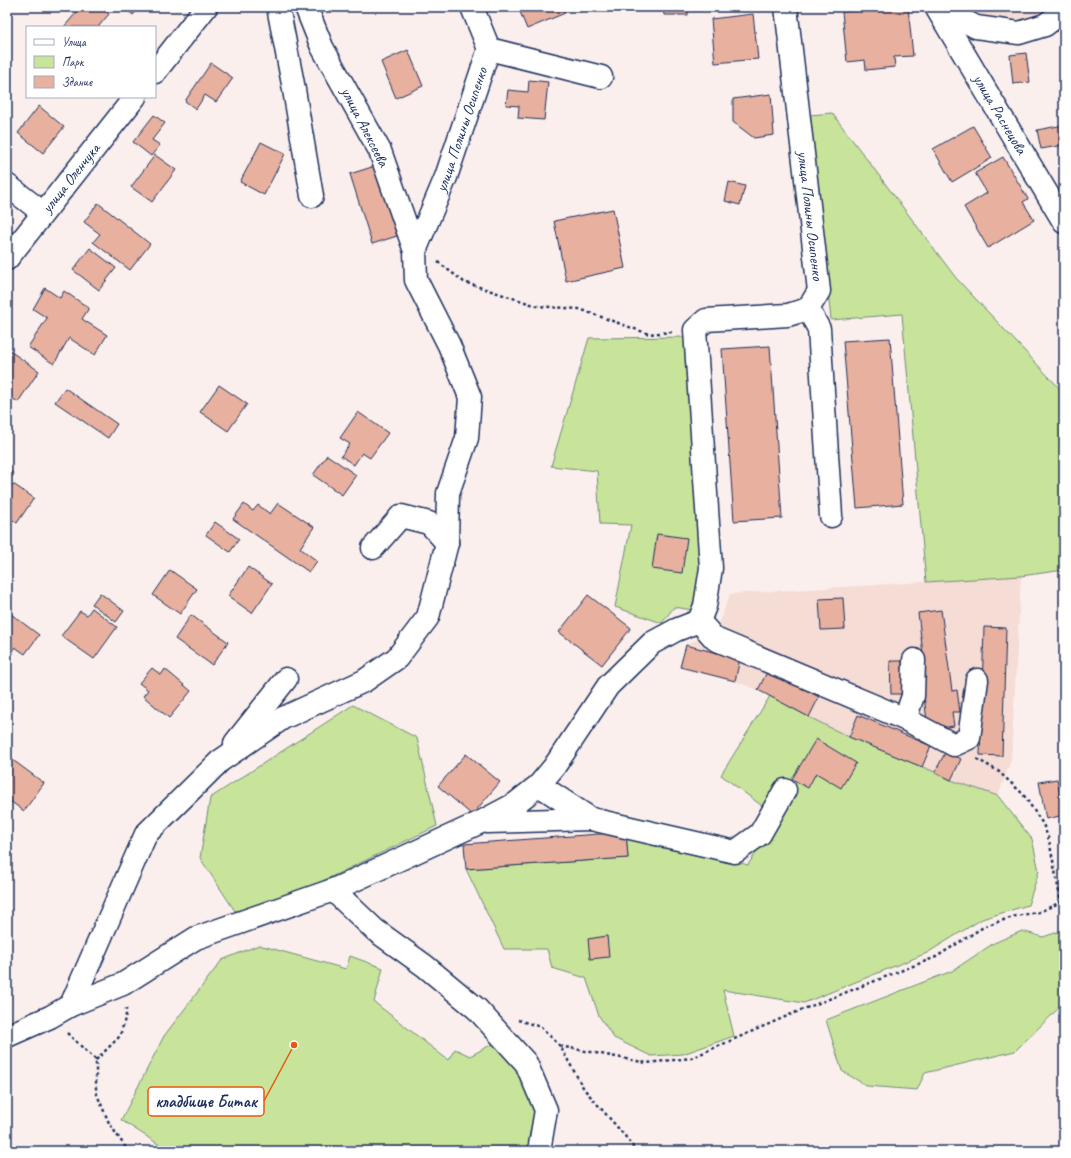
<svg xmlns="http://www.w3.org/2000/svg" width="1071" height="1158" viewBox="0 0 1071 1158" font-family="Caveat,sans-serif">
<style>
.built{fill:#f5dcd5}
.green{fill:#c8e39a;stroke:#72897c}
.building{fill:#e8b09e;stroke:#1b2f5e}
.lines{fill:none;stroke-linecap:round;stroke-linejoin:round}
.minor-casing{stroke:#1b2f5e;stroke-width:25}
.path{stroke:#1b2f5e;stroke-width:2.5;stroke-dasharray:3 3;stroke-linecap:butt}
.minor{stroke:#fff;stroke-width:22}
.labels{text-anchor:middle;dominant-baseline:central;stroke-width:3;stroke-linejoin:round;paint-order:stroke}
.street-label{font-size:16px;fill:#1b2f5e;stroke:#fff}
.leader{fill:none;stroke:#e8590c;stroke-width:1.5}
.callout-dot{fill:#e8590c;stroke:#fff;stroke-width:1.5}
.callout{fill:#fff;stroke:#e8590c;stroke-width:1.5}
.callout-label{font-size:17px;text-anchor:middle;font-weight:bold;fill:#1b2f5e}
</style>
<rect width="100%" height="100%" fill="#faefec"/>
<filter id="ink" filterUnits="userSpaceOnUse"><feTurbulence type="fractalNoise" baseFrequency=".025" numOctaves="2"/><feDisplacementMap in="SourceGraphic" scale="8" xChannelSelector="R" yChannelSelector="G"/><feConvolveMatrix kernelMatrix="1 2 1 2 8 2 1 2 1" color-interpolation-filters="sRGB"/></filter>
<g filter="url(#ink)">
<path class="built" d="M961 7H1048L1039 16 1020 22 979 19Z
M1021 576 1011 760 998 796 951 780 935 772 849 737 809 717 758 690 735 681 680 667 686 645 717 629 730 594Z"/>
<path class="green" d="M832 113 956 278 1064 393V438L1061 439 1064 524V570L1021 576 926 582 902 314 831 320 810 115Z
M691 337 704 562 692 610 674 607 662 623 615 607 631 525 600 524 597 471 551 466 589 338Z
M770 696 809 717 849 737 935 772 951 780 998 796 1032 839 1039 871 1028 905 982 919 927 953 804 1003 723 990 734 1036 683 1054 651 1056 614 1038 599 1016 586 978 552 968 547 949H504L466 869 628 858 626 832 748 865 778 818 721 775Z
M353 705 417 738 437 826 281 901 235 911 200 858 210 798Z
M1064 930V1003L1015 1051 925 1073 917 1090 867 1086 842 1071 826 1020 952 971 994 943 1022 931 1043 937Z
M259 945 346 969 350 956 383 968 374 1002 448 1060 455 1049 470 1056 498 1041 526 1073 536 1111 533 1151H169L121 1120 164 1036 222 960Z"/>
<path class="building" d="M81 7H101L109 14 98 27H64Z
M124 7H140L133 15Z
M518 7H563L565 13 527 29Z
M663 7H688V15H664Z
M891 7H908L913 56 894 57 895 67 866 70 865 60 847 62 842 12Z
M753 14 758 59 715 63 711 19Z
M408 50 423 86 396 98 381 62Z
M1026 53 1030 82 1013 84 1010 55Z
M211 63 233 78 216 102 205 95 196 109 185 101Z
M529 80 548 82 544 120 518 118 519 106 506 105 508 90 528 92Z
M771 94 774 135 754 138 733 122V99Z
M39 106 64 127 43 153 18 133Z
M154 115 165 123 152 140 160 145 151 156 133 142Z
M1064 125V145L1041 149 1037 130Z
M973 126 992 158 952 182 933 149Z
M261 142 285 154 264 195 240 182Z
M155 155 176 170 152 202 131 187Z
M1003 157 1028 199 1023 202 1034 220 988 248 964 207 987 193 975 173Z
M375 166 397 236 372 244 350 174Z
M729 182 745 186 740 205 725 201Z
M98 203 150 244 130 270 93 242 100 234 84 222Z
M613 209 625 268 566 281 554 221Z
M90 248 116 268 99 290 73 270Z
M45 288 60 298 64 291 89 308 82 319 107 335 95 355 69 338 54 364 28 347 47 318 33 309Z
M890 338 903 504 857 508 843 341Z
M770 346 782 518 734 521 722 349Z
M7 349 39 371 18 402 7 395Z
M219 385 247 404 228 431 200 412Z
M65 388 117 424 108 438 55 402Z
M358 412 388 433 370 458 362 453 354 465 341 456 350 444 340 438Z
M327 455 356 475 342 495 313 475Z
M7 469 14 474 7 483Z
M13 484 34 498 17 523 7 516V492Z
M278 503 314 527 300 548 317 561 309 572 233 519 244 504 253 511 258 505 270 514Z
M215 522 239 539 230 552 206 535Z
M657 534 687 538 682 573 652 569Z
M248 567 272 584 252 613 228 596Z
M170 570 197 589 180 614 153 595Z
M100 593 124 611 116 622 92 604Z
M588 595 631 628 602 665 559 632Z
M843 598 845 629 821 630 819 599Z
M92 608 117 627 94 659 61 636 80 611 87 615Z
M941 610 952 691 957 690 960 712H952L954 726 928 730 922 678H926L918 613Z
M7 611 39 635 25 654 15 647 10 653 7 651Z
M191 615 228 642 212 665 175 639Z
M984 627 1006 628 1002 756 980 755Z
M686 645 740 659 735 681 680 667Z
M890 661H902L903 694H891Z
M152 668 161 675 165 669 191 691 169 718 143 696 148 690 139 683Z
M768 670 819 697 809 717 758 690Z
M858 715 931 746 922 767 849 737Z
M816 739 856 763 841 788 816 773 808 788 792 779Z
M946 751 961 759 951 780 935 772Z
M466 754 500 782 472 815 438 786Z
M10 758 44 783 24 811 7 799V762Z
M1057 779 1064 815 1046 819 1039 782Z
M626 832 628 858 466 869 464 844Z
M607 936 609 957 590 959 588 939Z"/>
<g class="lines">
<defs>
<g id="minor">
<path d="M278 7 293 84 312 196"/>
<path id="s1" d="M786 7 819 291 808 309 819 329 831 516"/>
<path id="s2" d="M936 7 1064 222"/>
<path d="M938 7 976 27 1019 33 1045 25 1061 13V7"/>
<path d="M489 49 601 77"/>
<path d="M155 72 206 7"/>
<path d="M7 185 43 213"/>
<path id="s3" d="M415 251 446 177 489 49 472 7"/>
<path id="s4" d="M7 259 135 97"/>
<path d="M373 548 401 516 429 523 447 543"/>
<path d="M699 621 715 639 905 719 954 745 969 738 977 680"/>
<path d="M905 719 913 696 914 660"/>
<path d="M235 743 286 679"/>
<path d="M539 785 591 819 735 852 760 834 785 790"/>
<path d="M487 822 591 819"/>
<path d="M333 890 375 930 425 966 477 1009 526 1063 546 1110 539 1151"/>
<path d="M71 1005 146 834 220 761 283 718 364 681 397 658 428 617 447 543 448 493 467 438 470 397 449 345 416 280 415 251 380 151 322 47 306 7"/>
<path d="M7 1036 50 1017 71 1005 123 984 196 938 333 890 481 822 515 804 539 785 554 767 608 686 652 643 676 630 699 621 705 606 711 568 695 330 706 320 788 315 808 309"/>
</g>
</defs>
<use href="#minor" class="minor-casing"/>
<path class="path" d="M438 262 464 282 537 306 579 309 649 334 672 332
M518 1020 541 1027 560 1046 584 1089 625 1136 636 1151
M67 1033 96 1060V1092L109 1123 128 1151
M560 1046 647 1063 691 1058 801 1010 936 957 985 926 1016 916 1039 912 1061 902 1049 840 1043 824 1023 794 998 771 977 759
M96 1060 120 1036 126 1015V1008"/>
<use href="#minor" class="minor"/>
</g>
</g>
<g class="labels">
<g class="street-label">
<text stroke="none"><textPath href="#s2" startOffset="125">улица Раснецова</textPath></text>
<text transform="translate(365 127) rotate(63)">улица Алексеева</text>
<text stroke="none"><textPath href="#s3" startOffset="130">улица Полины Осипенко</textPath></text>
<text stroke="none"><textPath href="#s4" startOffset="103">улица Оленчука</textPath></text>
<text stroke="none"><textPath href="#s1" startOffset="210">улица Полины Осипенко</textPath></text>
</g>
</g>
<path class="leader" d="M294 1045L264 1101"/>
<circle class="callout-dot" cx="294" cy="1045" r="4"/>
<rect class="callout" x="148" y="1087" width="116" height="29" rx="4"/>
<g class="callout-label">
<text x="206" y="1107">кладбище Битак</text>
</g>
<rect width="1071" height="1158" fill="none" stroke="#fff" stroke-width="24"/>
<rect x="12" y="12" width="1047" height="1134" fill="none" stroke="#1b2f5e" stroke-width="1.5" filter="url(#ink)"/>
<rect x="26" y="26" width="130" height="72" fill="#ffffff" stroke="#a4acbf"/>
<rect x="34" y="39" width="20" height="6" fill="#ffffff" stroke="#a4acbf"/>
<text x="62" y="46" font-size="12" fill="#1b2f5e">Улица</text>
<rect x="34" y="56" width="20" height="12" fill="#c8e39a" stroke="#a4acbf"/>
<text x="62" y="66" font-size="12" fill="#1b2f5e">Парк</text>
<rect x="34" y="76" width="20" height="12" fill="#e8b09e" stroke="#a4acbf"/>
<text x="62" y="86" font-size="12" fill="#1b2f5e">Здание</text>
</svg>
